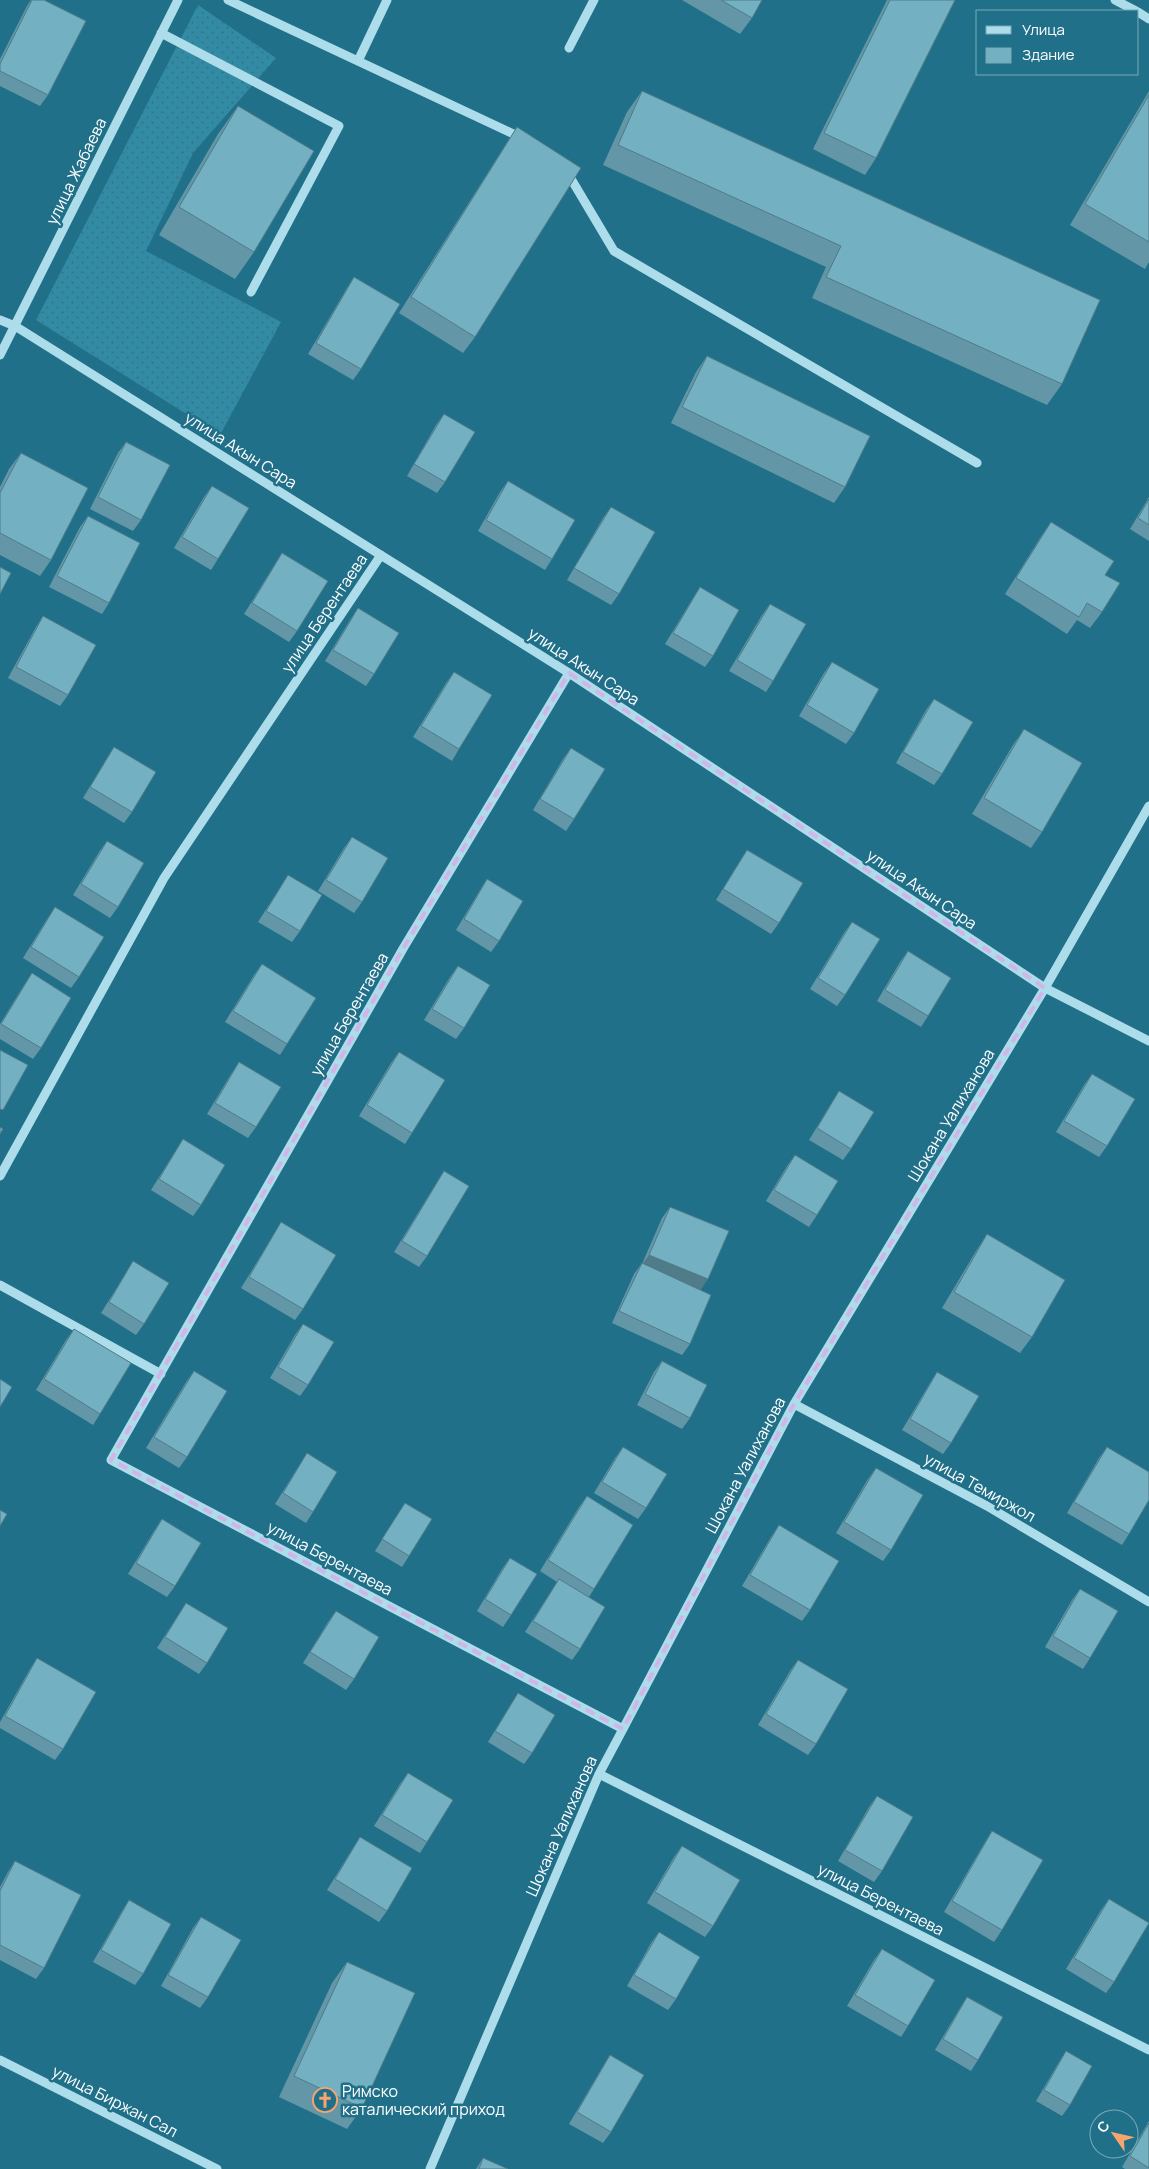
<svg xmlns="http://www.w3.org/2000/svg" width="1149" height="2169" viewBox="0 0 1149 2169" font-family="Manrope,sans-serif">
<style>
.grass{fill:url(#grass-dots)}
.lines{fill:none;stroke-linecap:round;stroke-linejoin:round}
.minor{stroke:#adddea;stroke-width:9}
.wall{fill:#6397a7}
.shaded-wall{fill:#507b88}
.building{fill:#73b0c2;stroke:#507b88}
.marked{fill:none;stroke:#d1b5e9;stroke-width:4;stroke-dasharray:10 6;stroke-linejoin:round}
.labels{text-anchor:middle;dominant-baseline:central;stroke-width:5;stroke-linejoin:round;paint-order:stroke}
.street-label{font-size:16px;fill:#fff;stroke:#217089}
.poi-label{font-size:16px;fill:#fff;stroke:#217089;text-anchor:start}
</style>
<defs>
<pattern id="grass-dots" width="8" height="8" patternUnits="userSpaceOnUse" patternTransform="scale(1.25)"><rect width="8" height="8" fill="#328ba4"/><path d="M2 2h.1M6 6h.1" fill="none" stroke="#3c7281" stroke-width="1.8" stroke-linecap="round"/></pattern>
</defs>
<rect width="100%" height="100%" fill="#217089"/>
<path class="grass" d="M198 5 276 58 193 153 146 251 281 322 220 435 36 320Z"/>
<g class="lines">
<path class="minor" d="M228 0 522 138
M1115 0 1136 11
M1138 12 1149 19
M161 33 339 126 251 292
M569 48 594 0
M358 61 387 0
M567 172 614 251 977 463
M0 320 15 326 569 673 1045 988 1149 1041
M0 355 178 0
M569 673 404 947 111 1460 623 1729
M0 1176 164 878 381 555
M0 1285 161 1374
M794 1404 987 1506 1149 1602
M599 1774 1149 2050
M0 2060 217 2169
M430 2169 599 1774 623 1729 794 1404 1045 988 1149 806"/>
</g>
<path class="wall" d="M31 0H44L48 95 40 106 0 86V59L27 6Z
M682 0H762L752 18 740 34Z
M887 0H955L876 158 865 175 813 149Z
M642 91 1062 384 1047 405 812 298 826 267 603 165 627 112Z
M1149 91V262L1145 269 1070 225Z
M238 106 254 252 235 279 159 235 218 134Z
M517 127 475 337 463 353 399 313 506 144Z
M354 277 361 369 353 380 308 354 347 288Z
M707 356 845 487 834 503 671 423 696 372Z
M444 414 445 482 437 493 407 476 436 425Z
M126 442 141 520 133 531 90 509 118 453Z
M21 453 51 560 40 576 0 555V487L9 469Z
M508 481 552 559 545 570 478 531 500 492Z
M212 486 218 559 211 570 174 548 204 497Z
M1149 497V541L1130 529Z
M611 507 619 594 611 605 567 580 603 518Z
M88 516 109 603 102 614 49 587 80 527Z
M1051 522 1105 575 1102 612 1090 628 1077 620 1067 634 1005 594 1040 538Z
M282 553 297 631 289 642 244 614 275 564Z
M700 587 713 656 705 667 665 644 693 598Z
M770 604 773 681 766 692 729 671 762 615Z
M358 608 374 674 366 686 325 661 350 620Z
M43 616 68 695 60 706 8 678 36 627Z
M832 662 854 733 846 744 799 716 824 673Z
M454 672 459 749 452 761 413 737 446 683Z
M934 699 942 774 934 785 896 763 926 710Z
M1024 729 1042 832 1031 848 972 814 1013 745Z
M114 747 132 812 124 823 83 798 107 758Z
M571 748 574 819 566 831 533 810 563 759Z
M352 837 362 902 354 913 318 891 344 848Z
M107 841 118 907 110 918 73 895 99 852Z
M747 850 779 923 771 934 716 900 740 861Z
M288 875 300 931 292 942 258 922Z
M487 879 499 941 491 952 456 930 480 890Z
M55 907 79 977 71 988 23 958 47 919Z
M852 922 845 995 837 1006 810 989 844 933Z
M908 951 928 1016 921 1027 877 1001 900 962Z
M262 964 287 1044 280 1055 225 1022 254 975Z
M458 966 464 1028 456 1039 424 1020 450 977Z
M32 973 41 1048 33 1059 0 1039V1024L24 985Z
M399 1052 412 1133 405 1144 359 1116 391 1063Z
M239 1062 256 1127 248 1138 207 1114 231 1074Z
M1092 1074 1107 1146 1099 1157 1056 1132 1084 1085Z
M839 1091 851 1149 843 1160 809 1140 832 1102Z
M183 1139 201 1205 193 1216 151 1190Z
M795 1155 817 1215 809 1227 766 1201 787 1166Z
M444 1171 427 1256 419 1267 394 1252 437 1182Z
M670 1207 701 1290 690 1344 682 1355 612 1323 634 1274 642 1263V1264L662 1218Z
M281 1222 303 1309 295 1320 241 1288 274 1234Z
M987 1234 1032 1337 1020 1353 942 1308 976 1251Z
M133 1261 144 1324 136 1335 101 1313 126 1273Z
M303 1324 308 1385 300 1396 270 1378 295 1335Z
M74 1329 100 1414 93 1425 36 1390 66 1340Z
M662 1361 690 1418 682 1429 637 1405 654 1372Z
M194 1371 187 1457 179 1468 146 1448 186 1382Z
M937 1372 951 1443 943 1454 902 1430 930 1383Z
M623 1447 646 1508 638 1519 594 1493 615 1458Z
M1107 1447 1129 1534 1122 1545 1067 1513 1099 1458Z
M307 1453 313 1512 306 1523 275 1504Z
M876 1468 891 1550 883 1561 836 1533 868 1479Z
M587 1496 594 1589 589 1597 580 1649 572 1660 525 1632 557 1582 540 1571 579 1507Z
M405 1503 409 1556 402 1567 375 1551Z
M162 1519 175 1586 167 1597 128 1574 154 1531Z
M779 1525 810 1610 802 1621 742 1586 771 1537Z
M510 1558 511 1615 503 1627 477 1611 502 1569Z
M1080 1589 1090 1658 1083 1669 1045 1647 1072 1600Z
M186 1603 207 1663 199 1674 157 1648Z
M336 1611 354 1679 346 1690 303 1663 328 1622Z
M37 1658 63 1749 55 1760 0 1728V1722L30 1669Z
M798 1660 816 1744 808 1755 758 1725 790 1671Z
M518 1693 532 1753 524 1764 488 1742 511 1704Z
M408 1773 427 1842 420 1853 374 1826 400 1784Z
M877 1796 882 1871 874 1882 838 1861 869 1807Z
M992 1831 1002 1930 994 1942 944 1912 985 1842Z
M360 1837 387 1911 379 1922 327 1890 353 1848Z
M682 1846 713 1926 705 1937 647 1903 674 1857Z
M15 1861 44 1968 36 1979 0 1960V1887L8 1872Z
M1109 1899 1114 1982 1106 1993 1066 1969 1101 1910Z
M129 1900 143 1974 135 1985 93 1962 122 1911Z
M201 1917 208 1997 200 2008 161 1986 193 1928Z
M659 1932 676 1999 668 2010 627 1986 651 1943Z
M882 1949 908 2026 901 2037 847 2006 874 1960Z
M347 1962 362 2108 347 2129 279 2097 332 1983Z
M967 1997 978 2060 971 2071 935 2050 960 2008Z
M1066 2051 1070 2105 1062 2116 1036 2101 1059 2062Z
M610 2055 611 2132 603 2143 569 2124 603 2066Z
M1149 2121V2169H1125L1122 2167Z
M483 2158 508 2169H476Z"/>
<path class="shaded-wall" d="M649 1255 708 1279 700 1291 641 1266Z"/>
<path class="building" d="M32 0H44L86 21 48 95 0 71V64Z
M721 0H762L752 18Z
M890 0H955L876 158 824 133Z
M642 91 1100 300 1062 384 826 277 841 246 618 145Z
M1149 95V242L1085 204Z
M238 106 314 151 254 252 179 207Z
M517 127 581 168 475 337 411 297Z
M354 277 400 304 361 369 316 343Z
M707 356 870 436 845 487 682 407Z
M444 414 475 432 445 482 414 464Z
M126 442 170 465 141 520 98 497Z
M21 453 88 488 51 560 0 533V493Z
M508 481 575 520 552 559 486 520Z
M212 486 249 508 218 559 182 537Z
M1149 499V525L1138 518Z
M611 507 655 532 619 594 574 568Z
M88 516 140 543 109 603 57 576Z
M1051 522 1114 561 1105 575 1120 583 1102 612 1087 603 1079 617 1016 578Z
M282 553 328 581 297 631 252 603Z
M0 567 11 573 0 594Z
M700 587 739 610 713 656 673 633Z
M770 604 806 624 773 681 737 660Z
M358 608 399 633 374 674 333 650Z
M43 616 96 645 68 695 16 667Z
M832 662 879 689 854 733 807 705Z
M454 672 492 695 459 749 421 726Z
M934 699 973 722 942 774 903 752Z
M1024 729 1082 763 1042 832 984 798Z
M114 747 156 772 132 812 90 787Z
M571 748 605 769 574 819 540 799Z
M352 837 388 858 362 902 326 880Z
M107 841 144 863 118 907 81 884Z
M747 850 803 883 779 923 723 889Z
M288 875 322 895 300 931 266 911Z
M487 879 523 901 499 941 464 919Z
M55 907 104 937 79 977 31 947Z
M852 922 880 939 845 995 818 978Z
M908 951 951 978 928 1016 885 990Z
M262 964 316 998 287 1044 233 1011Z
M458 966 490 985 464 1028 432 1009Z
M32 973 71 998 41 1048 1 1024Z
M0 1050 28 1065 3 1110 0 1109Z
M399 1052 445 1080 412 1133 367 1105Z
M239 1062 281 1087 256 1127 215 1103Z
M1092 1074 1135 1099 1107 1146 1064 1121Z
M839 1091 874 1112 851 1149 817 1128Z
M0 1127 3 1129 0 1134Z
M183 1139 225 1165 201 1205 159 1179Z
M795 1155 838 1181 817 1215 774 1190Z
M444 1171 469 1186 427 1256 402 1241Z
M670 1207 729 1231 708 1279 649 1255Z
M281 1222 336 1255 303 1309 249 1277Z
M987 1234 1065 1280 1032 1337 954 1292Z
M133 1261 169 1283 144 1324 109 1302Z
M642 1263 711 1295 690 1344 619 1311Z
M303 1324 334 1342 308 1385 278 1367Z
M74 1329 131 1363 100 1414 44 1379Z
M662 1361 707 1385 690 1418 645 1394Z
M194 1371 227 1391 187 1457 154 1437Z
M937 1372 979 1396 951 1443 910 1419Z
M0 1379 12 1387 0 1407Z
M623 1447 667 1474 646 1508 602 1482Z
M1107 1447 1149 1472V1500L1129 1534 1074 1502Z
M307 1453 337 1472 313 1512 283 1493Z
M876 1468 923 1495 891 1550 844 1522Z
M587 1496 633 1525 594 1589 548 1560Z
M405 1503 432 1519 409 1556 382 1539Z
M0 1510 7 1514 0 1526Z
M162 1519 201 1543 175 1586 136 1563Z
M779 1525 839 1561 810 1610 750 1575Z
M510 1558 537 1574 511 1615 485 1599Z
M559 1579 605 1607 580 1649 533 1621Z
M1080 1589 1118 1611 1090 1658 1053 1636Z
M186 1603 228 1628 207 1663 165 1637Z
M336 1611 379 1637 354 1679 310 1652Z
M37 1658 96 1692 63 1749 5 1716Z
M798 1660 848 1689 816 1744 766 1714Z
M518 1693 555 1715 532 1753 495 1731Z
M408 1773 453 1800 427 1842 382 1815Z
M877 1796 913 1817 882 1871 845 1850Z
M992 1831 1043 1860 1002 1930 952 1901Z
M360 1837 412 1868 387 1911 335 1879Z
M682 1846 740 1880 713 1926 655 1892Z
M15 1861 81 1895 44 1968 0 1945V1891Z
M1109 1899 1149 1923 1114 1982 1074 1958Z
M129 1900 171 1924 143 1974 101 1950Z
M201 1917 241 1940 208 1997 168 1975Z
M659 1932 700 1957 676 1999 634 1975Z
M882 1949 935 1980 908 2026 855 1995Z
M347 1962 415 1993 362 2108 294 2076Z
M967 1997 1003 2017 978 2060 943 2039Z
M1066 2051 1092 2066 1070 2105 1044 2090Z
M610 2055 644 2075 611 2132 577 2112Z
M1149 2123V2168L1130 2156Z
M483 2158 508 2169H479Z"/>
<path class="marked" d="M569 673 1045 988 794 1404 623 1729 111 1460 404 947Z"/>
<defs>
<symbol id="church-ring" viewBox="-11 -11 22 22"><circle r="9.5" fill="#217089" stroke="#f7a46f" stroke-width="1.5"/><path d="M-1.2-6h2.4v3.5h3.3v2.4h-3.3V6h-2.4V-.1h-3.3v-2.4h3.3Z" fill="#f7a46f"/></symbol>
</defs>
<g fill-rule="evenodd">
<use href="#church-ring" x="311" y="2086" width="28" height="28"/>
</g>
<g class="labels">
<g class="street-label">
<text transform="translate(76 171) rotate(-64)">улица Жабаева</text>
<text transform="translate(241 450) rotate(32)">улица Акын Сара</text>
<text transform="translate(324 613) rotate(-56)">улица Берентаева</text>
<text transform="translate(584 666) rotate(33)">улица Акын Сара</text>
<text transform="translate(922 889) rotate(34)">улица Акын Сара</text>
<text transform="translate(349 1014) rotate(-60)">улица Берентаева</text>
<text transform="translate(951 1115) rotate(-59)">Шокана Уалиханова</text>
<text transform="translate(745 1465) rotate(-62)">Шокана Уалиханова</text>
<text transform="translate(980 1487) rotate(29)">улица Темиржол</text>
<text transform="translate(330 1558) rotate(28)">улица Берентаева</text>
<text transform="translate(561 1826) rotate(-66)">Шокана Уалиханова</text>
<text transform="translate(881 1899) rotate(27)">улица Берентаева</text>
<text transform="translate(115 2101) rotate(27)">улица Биржан Сал</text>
</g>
<g class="poi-label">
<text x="342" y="2091">Римско<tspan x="342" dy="18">каталический приход</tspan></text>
</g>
</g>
<rect x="976" y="10" width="162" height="65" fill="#217089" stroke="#7aa9b8"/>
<rect x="986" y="26" width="25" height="8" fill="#adddea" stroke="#7aa9b8"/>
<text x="1022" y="35" font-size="15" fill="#ffffff">Улица</text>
<rect x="986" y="48" width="25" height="15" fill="#73b0c2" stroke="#7aa9b8"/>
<text x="1022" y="60" font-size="15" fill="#ffffff">Здание</text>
<g transform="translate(1114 2134) rotate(304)"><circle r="24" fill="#217089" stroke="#7aa9b8"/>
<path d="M0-4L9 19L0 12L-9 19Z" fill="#f7a46f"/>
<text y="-8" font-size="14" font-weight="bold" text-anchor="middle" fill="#ffffff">С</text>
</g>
</svg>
